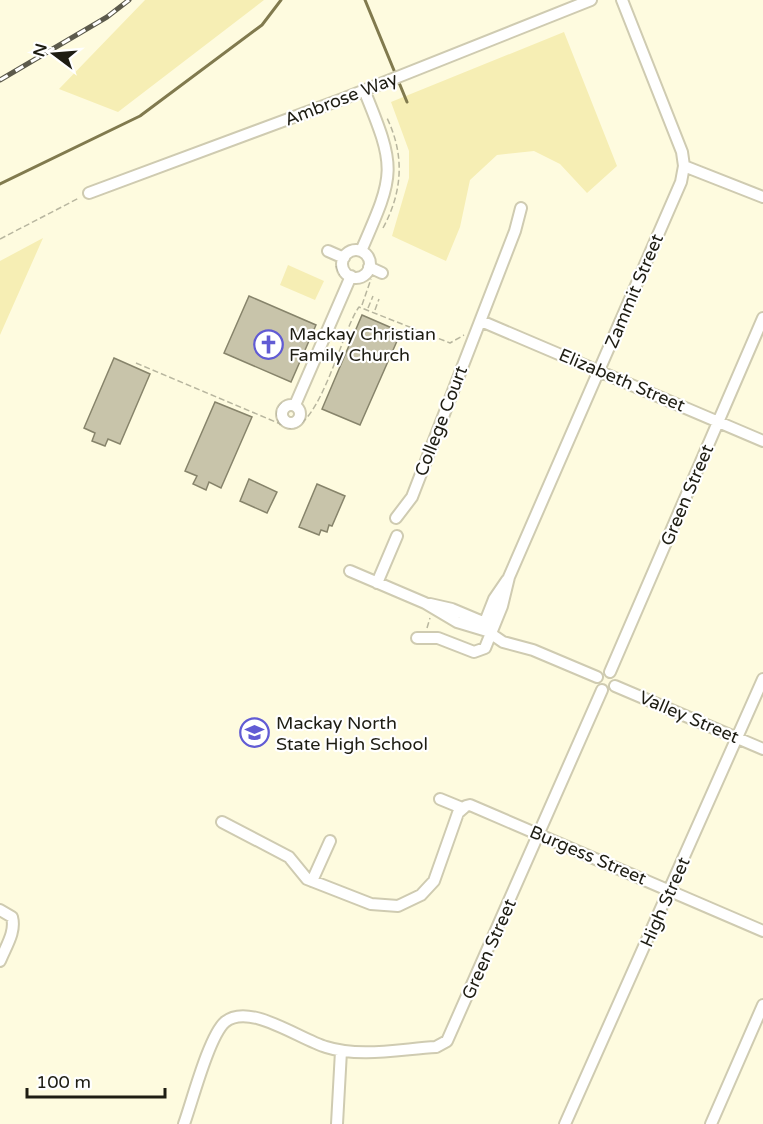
<svg xmlns="http://www.w3.org/2000/svg" width="763" height="1124" viewBox="0 0 763 1124" font-family="'Varela Round',sans-serif">
<style>
.green{fill:#f6eeb4}
.lines{fill:none;stroke-linecap:round;stroke-linejoin:round}
.stream{stroke:#817a4e;stroke-width:3}
.building{fill:#c8c4aa;stroke:#87846b;stroke-width:1.5}
.minor-casing{stroke:#cfcbb1;stroke-width:14}
.path{stroke:#b8b69f;stroke-width:1.5;stroke-dasharray:6 3;stroke-linecap:butt}
.minor{stroke:#fff;stroke-width:10}
.rail-casing{stroke:#5c5a4c;stroke-width:5}
.rail{stroke:#fff;stroke-width:3;stroke-dasharray:9;stroke-linecap:butt}
.labels{text-anchor:middle;dominant-baseline:central;stroke-width:4.5;stroke-linejoin:round;paint-order:stroke}
.street-label{font-size:18px;fill:#1e1d13;stroke:#fff}
.poi-label{font-size:18px;fill:#1e1d13;stroke:#fff;text-anchor:start}
</style>
<rect width="100%" height="100%" fill="#fefbdf"/>
<path class="green" d="M145 0H264L118 112 59 89Z
M564 32 617 166 587 193 560 164 534 151 497 155 470 180 460 227 446 261 392 236 409 178V151L391 102Z
M43 238 0 335V261Z
M288 265 324 281 315 300 280 285Z"/>
<g class="lines">
<path class="stream" d="M365 0 407 102
M0 184 140 116 262 25 281 0"/>
</g>
<path class="building" d="M249 296 316 325 291 382 224 353Z
M362 315 401 332 360 425 322 409Z
M114 358 150 374 120 444 108 439 105 446 92 441 95 433 84 428Z
M215 402 252 417 221 488 209 482 206 490 193 484 197 476 185 471Z
M249 479 277 492 267 513 240 501Z
M317 484 345 496 332 526 329 525 327 532 321 530 319 535 299 527Z"/>
<g class="lines">
<defs>
<path id="minor" d="M684 166 763 197
M89 193 345 98 591 0
M342 264a14 14 0 1 1 28 0a14 14 0 1 1-28 0Z
M328 251 344 258
M361 251C395 173 397 170 364 90
M369 267 382 273
M481 321 763 441
M282 414a9 9 0 1 1 18 0a9 9 0 1 1-18 0Z
M295 405 351 276
M396 518 412 497 515 231 521 208
M350 571 425 603 457 622 487 631 503 642 533 650 597 677
M377 583 397 536
M430 604 452 609 483 622
M483 627 494 599 507 580
M417 638H438L474 652 485 648 502 606 509 577 681 182 684 166 682 152 622 0
M610 672 763 318
M615 686 763 749
M440 799 462 808
M222 822 289 857 307 879 371 904 398 906 421 895 434 881 458 813 466 806 470 805 763 931
M312 881 330 841
M0 910 12 917C16 932 6 946 0 961
M184 1124C192 1102 209 1036 225 1022 249 1002 299 1039 326 1047 360 1058 401 1049 436 1047L447 1041 602 690
M337 1124 341 1051
M565 1124 763 679
M711 1124 763 1005"/>
</defs>
<use href="#minor" class="minor-casing"/>
<path class="path" d="M383 228C403 191 405 154 386 116
M0 239 79 198
M336 266 340 275
M362 305 371 279
M368 308 373 296
M375 310 379 299
M136 363 290 428C321 426 342 330 359 307L450 343 464 335
M280 425C275 416 276 407 285 401
M427 628 430 618"/>
<use href="#minor" class="minor"/>
<defs>
<path id="rail" d="M0 80 107 17 129 0"/>
</defs>
<use href="#rail" class="rail-casing"/>
<use href="#rail" class="rail"/>
</g>
<defs>
<symbol id="church-ring" viewBox="-11 -11 22 22"><circle r="9.5" fill="#fff" stroke="#615bd4" stroke-width="1.5"/><path d="M-1.2-6h2.4v3.5h3.3v2.4h-3.3V6h-2.4V-.1h-3.3v-2.4h3.3Z" fill="#615bd4"/></symbol>
<symbol id="school-ring" viewBox="-11 -11 22 22"><circle r="9.5" fill="#fff" stroke="#615bd4" stroke-width="1.5"/><path d="M0-5L7-2L0 1L-7-2ZM-4 1L0 2.5L4 1V4Q0 6-4 4Z" fill="#615bd4"/></symbol>
</defs>
<g fill-rule="evenodd">
<use href="#church-ring" x="252" y="328" width="33" height="33"/>
<use href="#school-ring" x="238" y="716" width="33" height="33"/>
</g>
<g class="labels">
<g class="street-label">
<text transform="translate(341 99) rotate(-21)">Ambrose Way</text>
<text transform="translate(634 291) rotate(-67)">Zammit Street</text>
<text transform="translate(622 380) rotate(23)">Elizabeth Street</text>
<text transform="translate(441 421) rotate(-69)">College Court</text>
<text transform="translate(687 495) rotate(-67)">Green Street</text>
<text transform="translate(689 717) rotate(23)">Valley Street</text>
<text transform="translate(588 855) rotate(23)">Burgess Street</text>
<text transform="translate(665 902) rotate(-66)">High Street</text>
<text transform="translate(489 949) rotate(-66)">Green Street</text>
</g>
<g class="poi-label">
<text x="289" y="334">Mackay Christian<tspan x="289" dy="21">Family Church</tspan></text>
<text x="276" y="723">Mackay North<tspan x="276" dy="21">State High School</tspan></text>
</g>
</g>
<g transform="translate(54 54) rotate(286)" stroke="#ffffff" stroke-width="4.5" paint-order="stroke">
<path d="M0-4.5L10 22L0 15L-10 22Z" fill="#1e1d13"/>
<text y="-9" font-size="16" font-weight="bold" text-anchor="middle" fill="#1e1d13">N</text>
</g>
<path d="M27 1088v9h138v-9" fill="none" stroke="#1e1d13" stroke-width="3"/>
<text x="36" y="1088" font-size="18" fill="#1e1d13" stroke="#ffffff" stroke-width="4.5" paint-order="stroke">100 m</text>
</svg>
